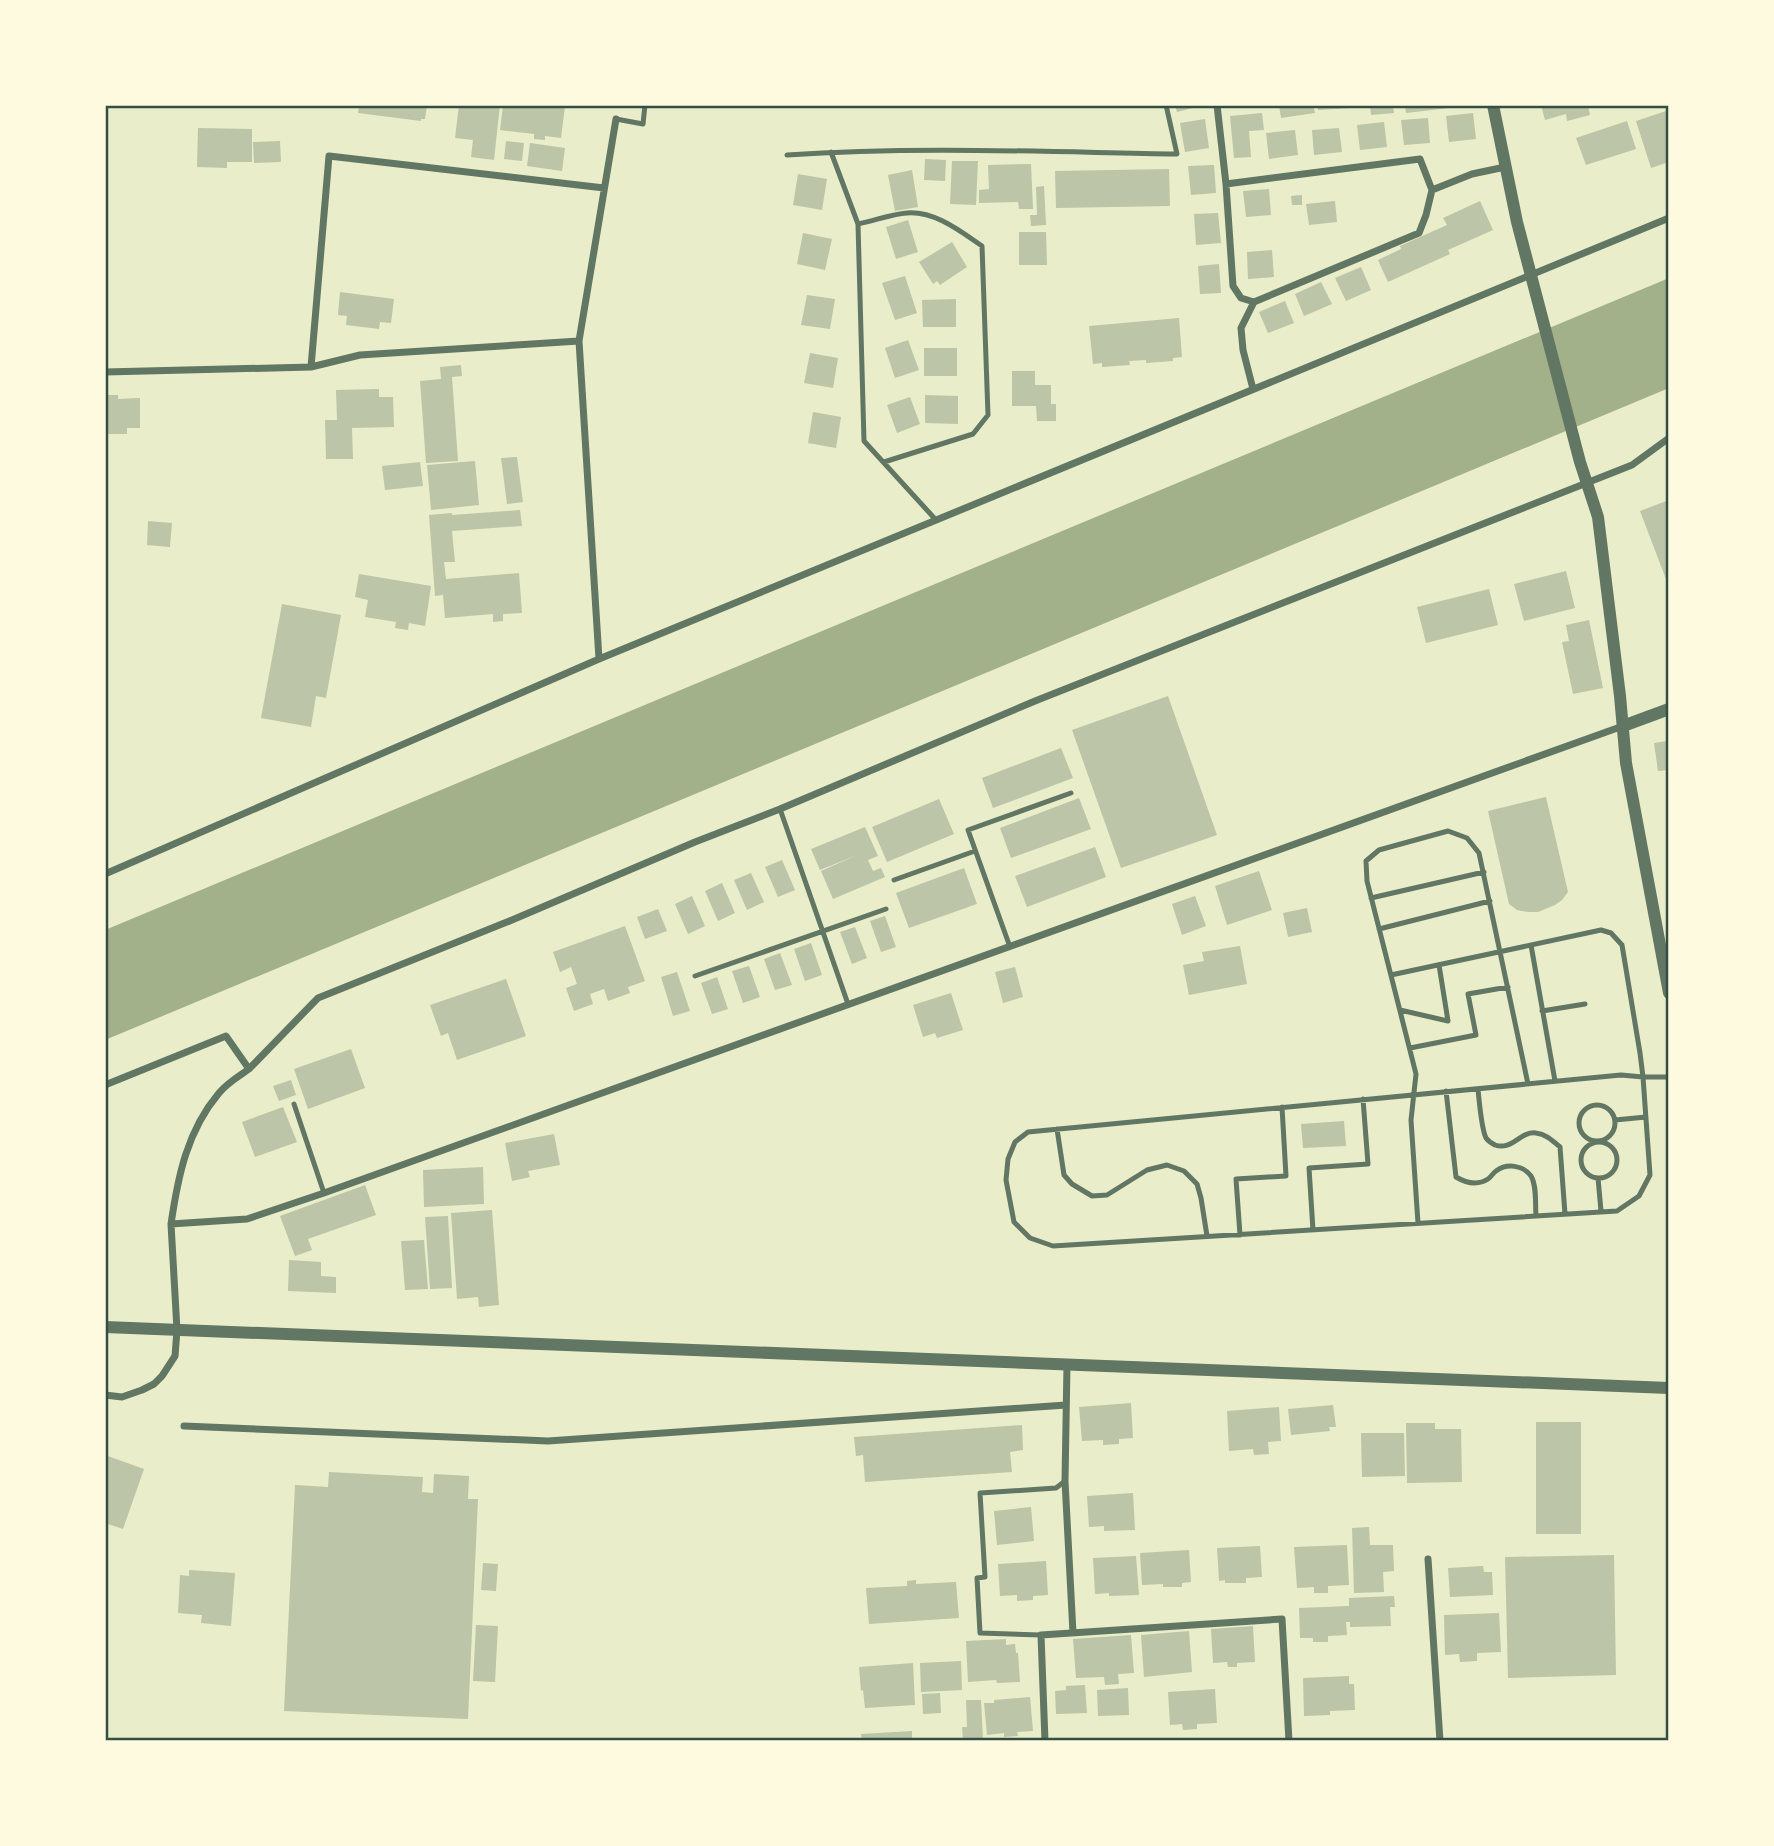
<svg xmlns="http://www.w3.org/2000/svg" width="1774" height="1846" viewBox="0 0 1774 1846" font-family="Barlow,sans-serif">
<style>
.water{fill:#a3b18a}
.building{fill:#bcc5a7}
.lines{fill:none;stroke-linecap:round;stroke-linejoin:round}
.service{stroke:#617663;stroke-width:5}
.minor{stroke:#617663;stroke-width:7}
.tertiary{stroke:#617663;stroke-width:12}
.neatline{fill:none;stroke:#344e41;stroke-width:2.5}
</style>
<rect width="100%" height="100%" fill="#e9edc9"/>
<path class="water" d="M1669 278V388L105 1040V930Z"/>
<path class="building" d="M359 105H427L425 119H421V121L358 113Z
M459 105H500L494 160 471 157 473 140 455 138Z
M503 105 565 106 561 138 545 136V140L534 139V134L500 130Z
M1175 105H1200V106L1177 112Z
M1279 105H1313L1315 113 1281 118Z
M1318 105H1350V108L1318 110Z
M1370 105H1393L1394 113 1371 115Z
M1405 105H1458V107L1406 113Z
M1541 105H1588L1590 115 1567 121 1566 114 1545 120Z
M1669 110V162L1651 168 1636 121Z
M1262 113 1264 130 1249 131 1251 157 1234 158 1230 116Z
M1473 113 1476 139 1449 142 1446 116Z
M1428 118 1430 143 1404 145 1401 120Z
M1205 119 1209 148 1185 152 1180 123Z
M1627 121 1636 149 1586 165 1576 138Z
M1384 122 1387 147 1360 150 1357 125Z
M198 128 252 129V162H227V168L197 167Z
M1339 128 1342 152 1314 155 1312 130Z
M1295 130 1298 155 1269 159 1266 133Z
M280 141 281 162 254 163 253 142Z
M506 141 524 143 522 161 504 159Z
M530 143 565 148 562 171 527 166Z
M925 159 946 160 945 181 924 180Z
M952 161H978L976 205 950 204Z
M1031 164 1033 209H1019L1018 202 979 203V190L989 189 988 165Z
M1214 165 1216 193 1191 195 1188 166Z
M1169 169 1170 206 1056 208 1055 171Z
M912 170 918 207 895 211 888 175Z
M798 174 827 179 822 210 793 205Z
M1044 186 1046 225 1031 226 1030 215H1037L1036 187Z
M1269 189 1271 215 1246 217 1243 191Z
M1302 195V205H1292L1291 196Z
M1335 201 1337 222 1309 225 1306 204Z
M1480 201 1493 230 1448 250 1450 254 1388 282 1378 260 1401 249 1400 246 1447 225 1443 218Z
M1218 213 1221 243 1196 245 1194 214Z
M908 220 918 252 896 259 886 227Z
M1019 232H1046L1047 265H1019Z
M803 233 832 239 825 270 797 264Z
M952 242 967 267 940 285 937 281 933 284 919 262Z
M1272 250 1274 277 1248 279 1247 252Z
M1219 264 1221 293 1200 294 1198 266Z
M1361 267 1371 290 1346 301 1335 278Z
M905 276 917 313 895 320 882 283Z
M1321 282 1332 304 1304 316 1295 294Z
M340 292 394 299 391 323 380 322 379 329 346 325 347 316 338 315Z
M807 295 835 299 830 329 801 325Z
M956 299V327H923L922 300Z
M1285 301 1294 323 1268 333 1259 312Z
M1179 318 1182 357 1173 358V361L1146 363V360L1129 361 1130 365 1102 367V363L1093 364 1089 326Z
M908 340 919 370 895 378 885 348Z
M924 348H957V376H924Z
M810 353 838 358 833 388 804 383Z
M461 365 462 376 452 377 458 461 426 463 420 381 441 379 440 367Z
M1012 371H1035V385H1051V404H1056V421H1037L1036 406H1012Z
M379 389V397H393L394 427 352 428 353 459H326L325 420H337L336 390Z
M105 395H118V399L140 398V428H127V434H105Z
M925 395 958 396V424L925 423Z
M910 397 920 424 897 433 887 405Z
M813 412 841 417 836 448 808 443Z
M517 457 523 502 507 504 501 458Z
M475 461 479 505 431 510 427 465Z
M420 462 423 486 385 490 382 466Z
M1669 500V587L1640 511Z
M520 510 522 526 452 531 455 562H444L446 579 519 573 522 613 503 614V621L493 622V614L445 618 443 595 435 596 429 515 452 513V515Z
M148 521 172 523 170 547 147 545Z
M1566 571 1575 608 1524 621 1514 584Z
M359 574 431 586 425 626 409 623 408 630 395 628 396 622 365 617 368 600 355 597Z
M1489 589 1498 625 1426 643 1417 607Z
M282 604 341 615 326 698 316 696 311 727 261 718Z
M1589 620 1603 688 1573 694 1562 642 1569 641 1566 625Z
M1168 696 1217 835 1121 868 1072 730Z
M1669 736V770L1658 771 1654 743 1667 741 1666 737Z
M1061 748 1073 778 993 808 982 778Z
M1546 797 1568 892 1562 900 1555 905 1538 912H1528L1517 910 1509 904 1488 811Z
M1079 798 1091 829 1011 858 1000 828Z
M939 799 954 834 887 862 872 827Z
M865 827 878 856 868 860 873 871 881 868 885 877 833 899 821 871 857 855 820 870 811 849Z
M1095 847 1106 877 1027 907 1015 876Z
M782 860 795 890 778 897 765 867Z
M964 868 977 904 909 928 896 893Z
M1259 871 1272 910 1227 925 1215 886Z
M751 873 764 902 747 910 734 880Z
M722 883 735 913 718 921 705 891Z
M692 896 705 926 688 934 675 904Z
M1195 896 1206 926 1182 935 1172 904Z
M1307 908 1312 932 1288 937 1283 913Z
M658 909 667 931 645 939 637 917Z
M885 916 896 947 881 952 870 921Z
M625 926 645 981 628 987 630 993 608 1001 604 989 590 994 593 1004 574 1011 566 988 577 984 571 967 560 972 553 952Z
M855 927 867 958 852 964 840 932Z
M811 943 822 975 805 981 794 949Z
M1240 946 1247 984 1189 995 1183 965 1204 961 1202 952Z
M780 953 792 985 775 990 764 959Z
M749 966 760 997 743 1003 732 971Z
M1015 967 1023 997 1003 1003 995 972Z
M677 972 690 1011 673 1016 661 977Z
M717 977 728 1009 712 1014 701 983Z
M506 979 526 1036 457 1060 448 1033 441 1036 430 1005Z
M951 993 963 1030 937 1038 935 1033 923 1037 913 1005Z
M351 1049 365 1088 308 1109 294 1069Z
M291 1080 296 1095 279 1101 273 1086Z
M283 1107 297 1142 255 1157 242 1122Z
M1344 1121 1346 1146 1303 1148 1301 1124Z
M554 1134 560 1165 528 1171 530 1177 512 1181 505 1143Z
M483 1167 484 1204 424 1207 423 1170Z
M365 1185 376 1215 308 1239 312 1250 295 1256 280 1216Z
M492 1210 499 1305 479 1307 478 1297 457 1299 451 1213Z
M448 1216 452 1288 430 1289 425 1217Z
M424 1240 428 1289 405 1290 401 1241Z
M289 1260 321 1262V1276L336 1277V1293L288 1291Z
M1131 1403 1133 1438 1119 1439V1444L1103 1445V1440L1082 1441 1079 1407Z
M1333 1405 1336 1427H1329L1330 1431 1291 1435 1288 1409Z
M1279 1407 1281 1441 1268 1442 1269 1454 1254 1455 1253 1449 1229 1451 1227 1411Z
M1536 1422H1581V1534H1536Z
M1406 1423H1435V1429H1461L1462 1482 1407 1483Z
M1022 1425 1023 1450 1010 1452 1012 1472 865 1482 863 1455 856 1456 854 1437Z
M1361 1433H1404L1405 1476 1362 1477Z
M105 1455 144 1469 123 1529 105 1523Z
M329 1472 423 1477 422 1492 433 1493 434 1474 469 1476 468 1499H478L468 1719 284 1711 295 1485 328 1487Z
M1133 1493 1135 1530 1104 1531V1526L1089 1527 1087 1496Z
M1031 1507 1034 1541 997 1545 994 1511Z
M1369 1527 1370 1545H1393L1394 1571 1383 1572 1384 1592 1354 1593 1352 1528Z
M1347 1545 1349 1585 1328 1586V1593H1314V1587L1297 1588 1294 1547Z
M1260 1546 1262 1577 1246 1578V1583H1225V1580L1219 1581 1217 1548Z
M1189 1550 1191 1582 1182 1583V1587H1163V1584L1142 1585 1140 1553Z
M1614 1555 1616 1675 1508 1678 1505 1557Z
M1136 1556 1139 1595 1109 1596V1593L1095 1594 1093 1558Z
M1046 1561 1048 1595 1033 1596V1600L1017 1601V1595L1000 1596 998 1564Z
M483 1563 498 1564 496 1591 481 1590Z
M1483 1566 1484 1572H1492L1493 1595 1450 1597 1448 1568Z
M189 1570 235 1573 231 1626 201 1623 202 1615 178 1613 180 1575 189 1576Z
M916 1580V1584L956 1582 959 1618 869 1624 866 1588 907 1586V1581Z
M1394 1596 1395 1607H1390L1391 1626 1350 1627V1622H1346L1347 1635 1328 1636V1642H1313V1638H1300L1299 1608 1349 1606V1598Z
M1499 1613 1501 1652 1477 1653V1661L1460 1662 1459 1654 1445 1655 1444 1615Z
M476 1625 498 1626 495 1682 473 1681Z
M1253 1626 1255 1662 1237 1663V1667H1228L1227 1662 1213 1663 1211 1629Z
M1189 1631 1192 1672 1144 1677 1141 1635Z
M1131 1635 1134 1673 1118 1674 1119 1684 1105 1685 1104 1677 1076 1678 1073 1639Z
M1006 1639V1645L1015 1644 1016 1653H1018L1020 1682 997 1683 996 1680 968 1682 966 1641Z
M961 1661 962 1690 921 1692 920 1663Z
M913 1663 915 1705 865 1708 863 1690 861 1691 859 1667Z
M1349 1676V1684H1354L1355 1710 1330 1711V1715L1304 1716 1303 1678Z
M1085 1685 1087 1713 1056 1714 1055 1691 1066 1690V1686Z
M1128 1688 1129 1715 1098 1716 1097 1690Z
M1215 1689 1217 1723 1197 1724V1729L1183 1730 1182 1724 1170 1725 1168 1692Z
M940 1693 941 1713 923 1714 922 1694Z
M1030 1697 1033 1731 1017 1732 1018 1736 1004 1737V1733L987 1735 984 1703H994V1700Z
M966 1700H981L983 1741H963L962 1727H967Z
M912 1731V1741H862L861 1734Z"/>
<g class="lines">
<path class="service" d="M616 119 643 124 645 105
M831 152 858 224 864 441 936 520
M787 155C917 146 1048 152 1177 154L1166 105
M858 224C874 221 891 214 907 213 935 211 960 231 982 246L988 415 973 434 884 462
M780 809 848 1004
M894 880 975 851
M1371 898 1484 872
M1379 929 1490 901
M1531 945 1555 1081
M1010 947 968 830 1071 793
M1391 975 1601 930 1611 933 1622 945 1640 1053 1643 1077H1669
M695 976 886 909
M1400 1010 1448 1021 1439 965
M1542 1011 1585 1004
M1410 1048 1476 1035 1468 994 1508 987
M1621 1075 1643 1077 1650 1175 1639 1196 1617 1211 1053 1246 1030 1238 1014 1222 1006 1180 1008 1159 1015 1142 1028 1132Z
M1478 1089C1479 1100 1482 1130 1486 1138 1489 1142 1491 1143 1495 1145 1512 1151 1520 1131 1536 1133 1546 1134 1553 1141 1560 1147L1565 1214
M1446 1091 1456 1177C1466 1183 1477 1186 1488 1179 1491 1177 1493 1173 1496 1171 1507 1163 1523 1165 1531 1176 1537 1186 1535 1204 1536 1216
M294 1104 324 1193
M1579 1123a18 18 0 1 1 36 0a18 18 0 1 1-36 0Z
M1615 1120 1646 1117
M1057 1129 1064 1175 1072 1184 1092 1196 1107 1195 1147 1170 1167 1165 1184 1171 1197 1184 1201 1198 1207 1236
M1581 1160a18 18 0 1 1 36 0a18 18 0 1 1-36 0Z
M1598 1178 1601 1211
M1418 1223 1411 1120 1416 1074 1367 881 1366 861 1379 850 1448 831 1467 838 1479 853 1528 1084
M1313 1230 1309 1168 1368 1164 1363 1099
M1240 1235 1236 1179 1286 1176 1282 1107
M1041 1635 980 1633 977 1578 985 1577 980 1493 1056 1488 1065 1481"/>
<path class="minor" d="M1217 105 1226 184 1233 286 1241 298 1254 302 1419 233 1426 215 1432 190 1420 159 1226 184
M1432 190 1472 174 1505 167
M311 367 329 156 604 188
M105 372 311 367 360 355 579 341
M1253 389 1243 350 1241 328 1254 302
M599 659 579 341 616 119
M105 874 599 659 1669 218
M105 1085 226 1036 249 1069 318 998 512 920 695 842 780 809 1035 701 1632 465 1669 438
M171 1224C178 1176 187 1131 219 1093 227 1083 239 1076 249 1069
M1067 1365 1065 1481 1073 1633
M105 1395 122 1397 142 1390 154 1384 162 1376 175 1356 177 1330 171 1224 247 1219 324 1193 1623 726
M184 1426 548 1441 1066 1405
M1428 1559 1440 1741
M1045 1741 1041 1635 1282 1619 1289 1741"/>
<path class="tertiary" d="M1493 105 1517 222 1580 462 1598 517 1620 696 1626 763 1669 993
M1623 726 1669 709
M105 1327 1669 1388"/>
</g>
<rect width="1774" height="1846" fill="none" stroke="#fefae0" stroke-width="214"/>
<rect x="107" y="107" width="1560" height="1632" class="neatline"/>
</svg>
